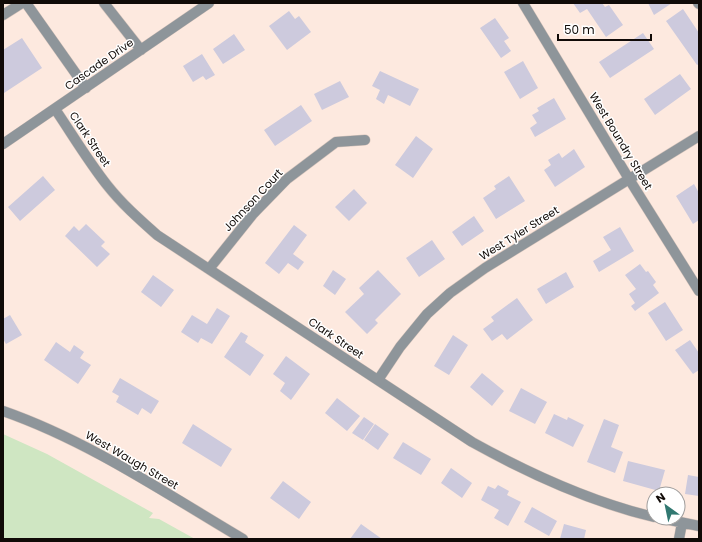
<svg xmlns="http://www.w3.org/2000/svg" width="702" height="542" viewBox="0 0 702 542" font-family="Poppins,sans-serif">
<style>
.green{fill:#cfe6c2}
.building{fill:#cdcadd}
.lines{fill:none;stroke-linecap:round;stroke-linejoin:round}
.minor-casing{stroke:#d7c5bc;stroke-width:11}
.minor{stroke:#8e959a;stroke-width:10}
.labels{text-anchor:middle;dominant-baseline:central;stroke-width:3;stroke-linejoin:round;paint-order:stroke}
.street-label{font-size:11px;fill:#100a07;stroke:#fff}
</style>
<rect width="100%" height="100%" fill="#fde9df"/>
<path class="green" d="M3 434 47 454 153 513 149 518 159 519 195 539H4L3 536Z"/>
<path class="building" d="M573 3H602L605 7 609 5 623 25 606 37 587 9 580 13Z
M648 3H672L654 15Z
M683 9 699 33V64L697 65 666 21Z
M289 11 295 19 299 16 311 32 287 50 269 26Z
M495 18 509 38 504 41 511 51 501 58 480 28Z
M643 33 654 49 610 78 599 62Z
M234 34 245 50 223 64 213 49Z
M22 38 42 68 4 93 3 91V50Z
M202 54 215 75 206 80 203 76 193 82 183 66Z
M523 61 538 88 520 99 504 72Z
M380 71 419 89 410 106 388 95 384 104 376 99 380 90 372 86Z
M680 74 691 89 655 115 644 99Z
M340 81 349 97 322 110 314 94Z
M554 98 566 119 535 137 530 128 537 123 532 115 539 111 537 108Z
M301 105 312 121 275 146 264 130Z
M416 136 433 149 413 178 395 165Z
M574 149 585 167 555 187 544 170 551 165 548 160 559 153 562 158Z
M43 176 55 190 20 221 8 207Z
M509 176 525 201 496 219 483 198 496 189 494 186Z
M694 184 699 193V220L693 224 676 196Z
M354 189 367 203 349 221 335 207Z
M474 216 484 231 462 246 452 232Z
M86 224 105 242 101 246 110 254 97 267 65 236 74 226 79 231Z
M294 225 307 235 293 254 304 262 298 270 288 263 279 274 265 263Z
M620 227 634 251 599 272 593 261 611 250 603 237Z
M432 240 445 259 419 277 406 258Z
M640 264 646 272 648 271 656 282 653 285 659 293 635 311 631 306 635 303 629 294 636 289 625 275Z
M333 270 346 279 335 295 323 286Z
M378 270 401 294 375 320 378 323 367 334 345 312 364 294 359 288Z
M566 272 574 287 546 304 537 289Z
M153 275 174 290 161 307 141 292Z
M517 298 533 320 507 340 502 334 492 341 483 329 494 321 491 317Z
M665 302 683 330 666 341 648 313Z
M217 308 230 316 212 344 201 338 198 343 181 332 192 315 207 324Z
M10 315 22 335 6 344 3 339V319Z
M241 332 248 336 245 342 264 355 250 376 224 357Z
M453 335 468 345 449 375 434 366Z
M690 340 699 353V370L693 374 675 350Z
M56 342 70 352 74 345 84 352 80 358 91 365 78 384 44 360Z
M286 356 310 374 291 400 280 391 285 383 273 374Z
M482 373 504 391 492 406 470 387Z
M120 378 159 401 151 414 142 408 138 415 116 402 119 396 112 392Z
M521 388 547 402 535 424 509 411Z
M337 398 360 416 347 431 325 413Z
M554 414 567 420 568 417 584 425 573 447 545 433Z
M364 417 374 424 363 440 352 433Z
M604 419 619 425 611 447 623 452 615 473 587 462Z
M193 424 232 449 221 467 182 443Z
M375 424 389 434 378 450 364 440Z
M403 442 431 459 421 475 393 458Z
M628 461 665 470 659 491 623 481Z
M451 468 472 483 462 498 441 483Z
M688 475 699 477V496L685 494Z
M283 481 311 502 299 519 270 498Z
M498 485 509 491 507 495 521 502 508 526 494 518 499 510 481 500 488 486 495 489Z
M532 507 557 521 549 536 524 522Z
M361 524 382 539H350Z
M564 524 586 530 584 539H560Z"/>
<g class="lines">
<defs>
<path id="minor" d="M26 3 86 88
M104 3 141 50
M523 3 629 179 699 291
M698 3 699 4
M3 15 22 3
M55 109C72 134 88 161 107 185 122 204 139 219 157 235L472 442C528 473 591 502 654 517
M3 144 209 3
M209 269 253 214 287 179 336 142 365 140
M378 380 400 347 427 314 450 293 485 268 699 136
M3 411C89 441 165 493 243 539
M660 518 699 526
M679 539 682 523"/>
</defs>
<use href="#minor" class="minor-casing"/>
<use href="#minor" class="minor"/>
</g>
<g class="labels">
<g class="street-label">
<text transform="translate(99 64) rotate(-35)">Cascade Drive</text>
<text transform="translate(90 139) rotate(56)">Clark Street</text>
<text transform="translate(621 141) rotate(59)">West Boundry Street</text>
<text transform="translate(253 200) rotate(-47)">Johnson Court</text>
<text transform="translate(519 233) rotate(-32)">West Tyler Street</text>
<text transform="translate(336 338) rotate(34)">Clark Street</text>
<text transform="translate(132 460) rotate(30)">West Waugh Street</text>
</g>
</g>
<rect width="702" height="542" fill="none" stroke="#100a07" stroke-width="8"/>
<g transform="translate(666 506) rotate(327)"><circle r="19" fill="#ffffff" stroke="#9f9d9c"/>
<path d="M0-3L7 15L0 10L-7 15Z" fill="#317871"/>
<text y="-6" font-size="11" font-weight="bold" text-anchor="middle" fill="#100a07">N</text>
</g>
<path d="M558 34v6h93v-6" fill="none" stroke="#100a07" stroke-width="2"/>
<text x="564" y="34" font-size="12" fill="#100a07" stroke="#ffffff" stroke-width="3" paint-order="stroke">50 m</text>
</svg>
